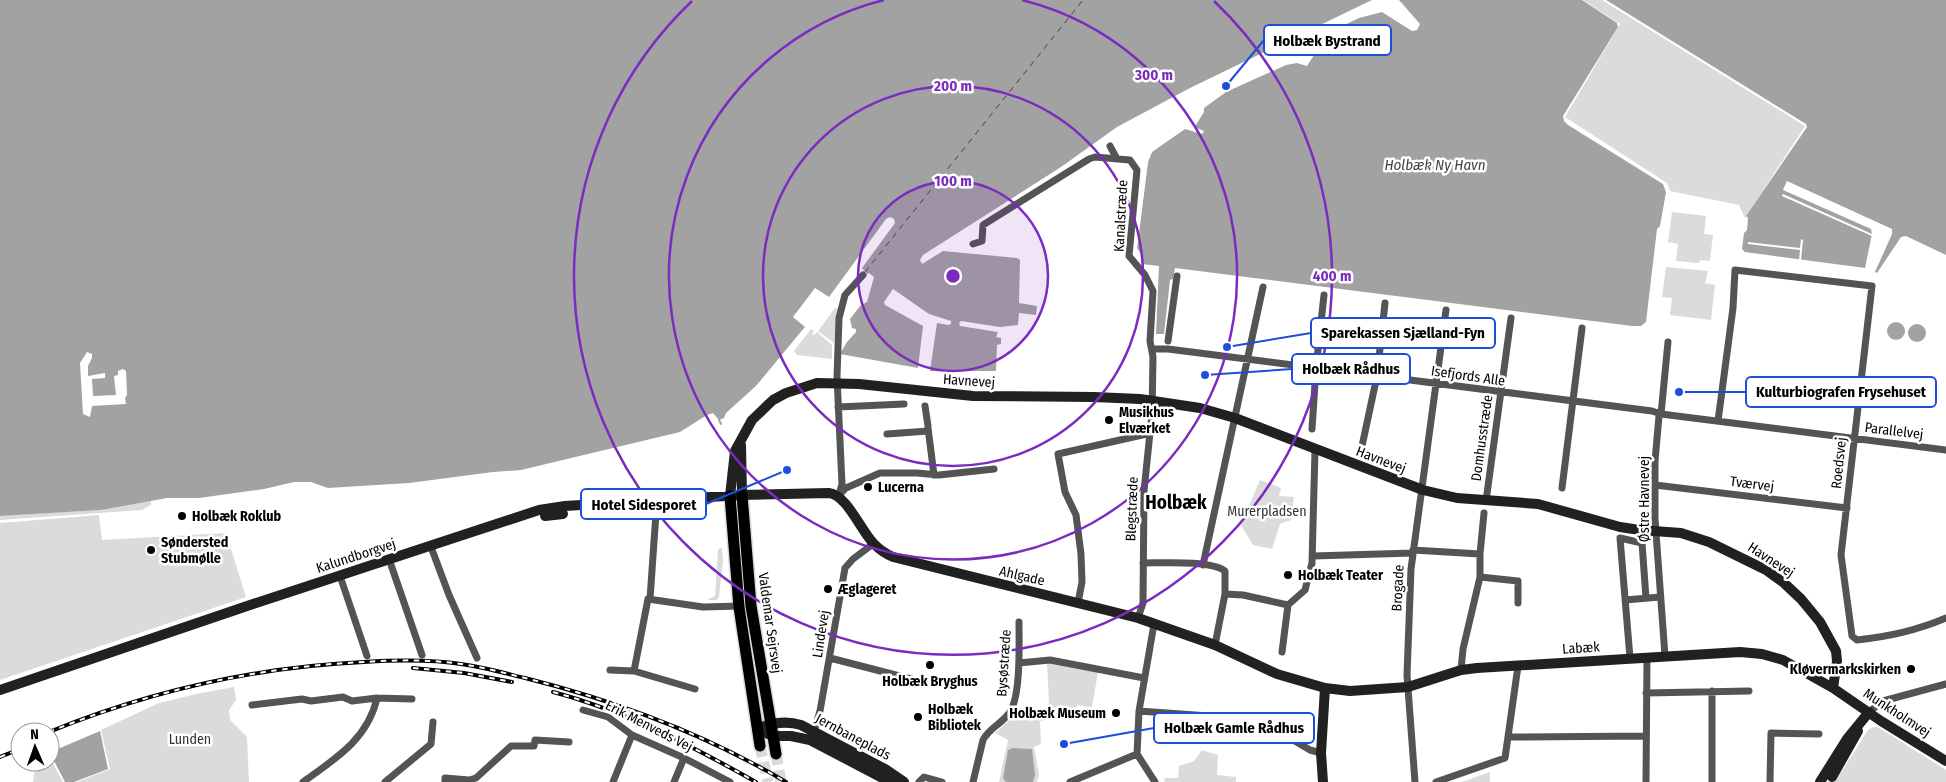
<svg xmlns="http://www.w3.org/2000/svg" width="1946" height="782" viewBox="0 0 1946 782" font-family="'Fira Sans Condensed',sans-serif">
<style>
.green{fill:#dbdbdb}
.water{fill:#a2a2a2}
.pier{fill:#fff}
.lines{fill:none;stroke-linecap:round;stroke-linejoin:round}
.stream{stroke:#a2a2a2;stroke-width:2}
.ferry{stroke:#434343;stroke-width:1;stroke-dasharray:6 5;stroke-linecap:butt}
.primary-tunnel{stroke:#d9d9d9;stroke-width:11;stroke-dasharray:11 5.5;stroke-linecap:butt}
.primary-casing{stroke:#dbdbdb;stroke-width:14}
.street{stroke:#545454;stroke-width:7}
.secondary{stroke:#212121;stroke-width:10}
.primary{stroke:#000;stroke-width:11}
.rail-casing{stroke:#000;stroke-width:4}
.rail{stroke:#fff;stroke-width:2;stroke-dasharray:5.5;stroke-linecap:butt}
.ring{fill:none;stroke:#7b2cbf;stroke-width:2.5}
.poi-dot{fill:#000;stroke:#fff;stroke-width:2}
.labels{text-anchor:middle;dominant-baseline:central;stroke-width:5;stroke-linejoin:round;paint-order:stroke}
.street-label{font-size:14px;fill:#000;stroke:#fff}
.poi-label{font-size:14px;font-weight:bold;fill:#000;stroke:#fff;text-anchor:start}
.park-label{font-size:14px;fill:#323232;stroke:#fff}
.water-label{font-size:15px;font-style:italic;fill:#434343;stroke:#fff}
.district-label{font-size:19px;font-weight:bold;fill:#000;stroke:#fff}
.centre{fill:#7b2cbf;stroke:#fff;stroke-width:2.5}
.ring-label{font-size:15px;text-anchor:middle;font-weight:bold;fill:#7b2cbf;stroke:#fff;stroke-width:5;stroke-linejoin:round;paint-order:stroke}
.leader{fill:none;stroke:#1d4ed8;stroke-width:2}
.callout-dot{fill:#1d4ed8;stroke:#fff;stroke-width:2}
.callout{fill:#fff;stroke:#1d4ed8;stroke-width:2}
.callout-label{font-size:15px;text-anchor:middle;font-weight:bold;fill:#000}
</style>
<rect width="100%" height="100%" fill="#fff"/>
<path class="green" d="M1583 0H1602L1805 126 1745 218 1739 205 1670 191 1667 183 1565 117 1620 24Z
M1672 212 1706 216 1704 234 1713 235 1710 261 1700 260 1699 263 1676 261 1678 244 1668 242Z
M1666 267 1708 271 1705 283 1715 285 1711 320 1670 315 1672 298 1662 297Z
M835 308 837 309 834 343 818 331Z
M811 329 814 331 812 334 814 335 817 332 832 345V359L797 355 794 351Z
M1260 480 1281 488 1279 496 1294 497 1291 520 1280 524 1272 549 1253 545 1241 525Z
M151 500V505L142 510 0 520V516L101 510Z
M99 515 102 540 226 533 246 597 0 680V523Z
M722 548 723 561 719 597 717 600H707L715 596 718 549Z
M1047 663 1098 672 1092 707 1077 705 1074 714 1040 721 1041 744 1034 747 1039 775 1037 782H999L1008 740 995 733 1012 718 1017 708 1041 712 1047 710 1049 701Z
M234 687 236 700 229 710 230 720 247 737 249 782H77L110 769 101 730 159 703 196 694Z
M1873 727H1878L1946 770V782H1835L1868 730Z
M1202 750 1218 755 1217 775 1236 777V782H1164L1165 778H1178L1179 766 1194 761Z
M50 758 63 782H33L36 762H50Z
M1490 772V782H1462Z"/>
<path class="water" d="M0 0H1372L1190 88 1117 127 1061 167 923 255 920 260 922 264 943 251 1017 258 1020 260 1019 303 1037 306 1036 315 1019 313 1018 325 1000 327 961 321 959 323 960 326 998 332 996 337 1001 338V344L997 345 996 371H930L937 323 948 325 951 324V321L929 314 893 289 884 302 885 305 923 326 918 368 840 354 847 342 856 332V329L852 328 850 319 860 306 867 302 874 277 869 273 867 274 862 268 895 223 894 219 890 217 886 219 829 297 815 288 793 317 805 327 757 385 726 413 724 418 719 420 713 413 707 415 680 432 521 470 493 472 409 483 328 488 311 482H294L264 489 199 498H167L101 510 0 516Z
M1399 0H1582L1617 23 1618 27 1563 116 1564 121 1568 125 1663 184 1666 192 1660 226 1657 229 1646 322 1641 326H1632L1175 268 1173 279 1170 280 1164 334H1156L1159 266 1142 264 1143 257 1137 248 1148 160 1152 152 1161 144 1185 128H1194L1204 112V108L1226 92 1286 65 1297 63 1307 66 1328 33 1359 18 1382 12 1412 31 1417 30 1420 24Z
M1606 0H1946V255L1906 236 1901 237 1877 273 1875 272 1892 234V229L1787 181 1783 190 1871 229 1872 234 1865 268 1745 252 1742 249 1744 233 1747 230 1748 218 1746 216 1807 127 1806 124Z
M1887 331a9 9 0 1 1 18 0a9 9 0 1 1-18 0Z
M1908 333a9 9 0 1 1 18 0a9 9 0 1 1-18 0Z
M100 731 108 769 74 782H65L53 759 50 756V751H53Z
M1013 748 1032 749 1035 775 1033 782H1006L1003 778 1008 750Z"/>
<path class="pier" d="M1184 126H1192L1204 131 1202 134 1185 129 1152 152 1148 162 1137 248 1135 245 1143 174 1147 154 1160 142Z
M1783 194 1872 234V236L1782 196Z
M1801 239 1803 240 1801 260H1799L1800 250 1748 244V242L1800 248Z
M805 327 782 359 746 399 757 385Z
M87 352 92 354V358L88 366V376L105 373V378L92 379 93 396 116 395 114 376 118 375V371L123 369 126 371 127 395 125 398 126 404 92 406 90 417 83 414 80 363Z"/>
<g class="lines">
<path class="stream" d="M719 420 721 424"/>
<path class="ferry" d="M865 272 1083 0"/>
<path class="primary-tunnel" d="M760 746 768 782
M776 754 781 782"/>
<defs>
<path id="primary" d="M742 495 751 606 776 754
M730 496 739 607 760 746"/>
</defs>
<use href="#primary" class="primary-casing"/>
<path class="street" d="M1110 146 1117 159
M973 244 982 241 983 225 1089 159 1095 157 1130 160 1137 170 1129 256 1145 275 1153 291 1150 341 1153 357 1152 413 1144 491 1143 603 1138 618
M1168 341 1177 276
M1152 349H1168L1652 411 1661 414 1946 450
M925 406 928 426
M838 407 904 404
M1718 421 1733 308 1735 270 1872 286 1841 555 1852 636 1857 640C1887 637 1918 630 1946 618
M928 428 934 475
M1312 429 1316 368 1324 295
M887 434 928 431
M1362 446 1377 376 1385 303
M1655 485 1847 508
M1562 488 1582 328
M841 493 846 488 880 473H917L939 475 994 469
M839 495 842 484 837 377 839 318 845 295 863 275
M1486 501 1511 318
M431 547 449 595 477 658
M1413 550 1480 554
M1313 556 1413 553
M389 559 422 655
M1143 563C1163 563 1210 560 1225 571V594L1243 595 1288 605
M1203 565 1263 287
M340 576 367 656
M1480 577 1518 581V603
M650 599 656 513
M1625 600 1660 597
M1078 603 1082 582 1081 554 1076 515 1065 492 1058 454 1151 433
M1288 605 1305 590 1312 563 1315 450
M1215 645 1225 594
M1282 652 1288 605
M1665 656 1655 519V461L1659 416 1661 414 1668 342
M830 658 919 681
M1630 658 1620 538 1642 543 1646 598
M1019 663 1050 660 1144 678
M610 670 634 671 695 689
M1461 670 1463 649 1480 577V554L1484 513
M634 671 648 599 703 607 741 606
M1712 691V782
M1646 693 1749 691
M252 705 302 699 311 701 343 697 352 701 377 698 412 699
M583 710 608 717 632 735 684 758 730 782
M1139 711 1209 716 1268 725 1310 750 1321 753
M1869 712 1883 701 1946 684
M813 735 820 711 845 568 853 559 873 544
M1509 737 1646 736
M1137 754 1139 711 1154 624
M1137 754 1155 782
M303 782C335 759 368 739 377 698
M385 782 431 744 433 722
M445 782V778L469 780 476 778 511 746H534L535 740 569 742
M613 782 632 735
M674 782 684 758
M919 782 924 777 942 782
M973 782 983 740C989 728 1003 723 1010 712 1021 695 1019 643 1019 622
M1070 782 1137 754
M1415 782 1407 675 1411 569 1446 310
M1436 782 1505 758 1518 666
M1646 782 1647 657
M1770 782 1771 733 1819 734"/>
<path class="secondary" d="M741 445 742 495
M730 496 735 451 752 420 773 400 786 393 817 383 859 384 973 396 1094 397 1140 399 1200 408 1235 418 1423 490 1457 498 1538 504 1620 527 1640 530 1681 533 1709 542 1766 570 1784 583 1801 599 1820 622 1836 651 1837 661 1833 688
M545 516 563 514
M0 690 253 604 539 510 565 506 742 495 829 493C847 495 861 531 874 544 880 550 886 554 893 557L1138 618 1215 645 1277 674 1325 688 1350 691 1408 687 1461 670 1477 668 1740 652 1762 654 1783 660 1833 688 1881 721 1946 761
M757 729C771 723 785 720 801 725L885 769 904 782
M757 729 773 736H791L810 740 890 782
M1832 777 1858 731
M1323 782 1321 753 1325 688
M1820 782 1847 739 1869 712"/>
<use href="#primary" class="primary"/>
<defs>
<path id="rail" d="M413 668 464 673 512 682
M553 692C625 711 692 746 756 782
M49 732C150 691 256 667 364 662 396 660 429 659 461 664 483 667 504 673 525 678 617 701 705 734 786 782
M0 757 20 749"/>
</defs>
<use href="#rail" class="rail-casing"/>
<use href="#rail" class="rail"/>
</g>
<circle cx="953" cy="276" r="95" fill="#7b2cbf" fill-opacity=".12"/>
<g class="ring">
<circle cx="953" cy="276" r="95"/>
<circle cx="953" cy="276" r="190"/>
<path d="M1022 0A284 284 0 1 1 884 0"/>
<path d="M1214 1A379 379 0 1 1 692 1"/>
</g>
<g class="poi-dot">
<circle cx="1109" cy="420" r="5"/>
<circle cx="868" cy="487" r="5"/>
<circle cx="182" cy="516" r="5"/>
<circle cx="151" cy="550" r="5"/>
<circle cx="1288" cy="575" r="5"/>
<circle cx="828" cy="589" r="5"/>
<circle cx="930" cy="665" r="5"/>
<circle cx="1911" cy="669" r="5"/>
<circle cx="1116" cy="713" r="5"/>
<circle cx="918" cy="717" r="5"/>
</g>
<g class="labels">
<g class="street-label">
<text transform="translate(1121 216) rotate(-87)">Kanalstræde</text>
<text transform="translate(1468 376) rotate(8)">Isefjords Alle</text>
<text transform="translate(969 381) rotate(4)">Havnevej</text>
<text transform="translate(1894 431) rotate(7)">Parallelvej</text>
<text transform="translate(1482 438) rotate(-82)">Domhusstræde</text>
<text transform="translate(1381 460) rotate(21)">Havnevej</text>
<text transform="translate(1839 463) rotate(-84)">Roedsvej</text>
<text transform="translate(1752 484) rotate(7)">Tværvej</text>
<text transform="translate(1644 499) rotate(-90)">Østre Havnevej</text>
<text transform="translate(1132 509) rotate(-88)">Blegstræde</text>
<text transform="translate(356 556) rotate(-18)">Kalundborgvej</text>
<text transform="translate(1771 560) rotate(33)">Havnevej</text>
<text transform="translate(1022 576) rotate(13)">Ahlgade</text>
<text transform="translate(1398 588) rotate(-87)">Brogade</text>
<text transform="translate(770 623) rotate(82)">Valdemar Sejrsvej</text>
<text transform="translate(821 634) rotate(-81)">Lindevej</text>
<text transform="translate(1581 648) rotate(-4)">Labæk</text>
<text transform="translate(1004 663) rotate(-86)">Bysøstræde</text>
<text transform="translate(1897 713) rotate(33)">Munkholmvej</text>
<text transform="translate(649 726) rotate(27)">Erik Menveds Vej</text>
<text transform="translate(853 737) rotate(28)">Jernbaneplads</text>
</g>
<g class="poi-label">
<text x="1119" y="412">Musikhus<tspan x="1119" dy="16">Elværket</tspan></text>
<text x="878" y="487">Lucerna</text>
<text x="192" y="516">Holbæk Roklub</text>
<text x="161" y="542">Søndersted<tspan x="161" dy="16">Stubmølle</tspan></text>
<text x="1298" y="575">Holbæk Teater</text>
<text x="838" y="589">Æglageret</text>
<text x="1901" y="669" text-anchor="end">Kløvermarkskirken</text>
<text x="930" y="681" text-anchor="middle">Holbæk Bryghus</text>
<text x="928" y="709">Holbæk<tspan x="928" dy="16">Bibliotek</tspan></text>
<text x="1106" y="713" text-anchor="end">Holbæk Museum</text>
</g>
<g class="park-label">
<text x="1267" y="511">Murerpladsen</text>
<text x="190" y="739">Lunden</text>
</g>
<g class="water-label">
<text x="1435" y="165">Holbæk Ny Havn</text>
</g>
<g class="district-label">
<text x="1176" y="502">Holbæk</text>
</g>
</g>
<circle cx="953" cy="276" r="8" class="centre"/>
<g class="ring-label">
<text x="1154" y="80">300 m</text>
<text x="953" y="91">200 m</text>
<text x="953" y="186">100 m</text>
<text x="1332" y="281">400 m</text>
</g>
<path class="leader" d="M1226 86L1264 40M1227 347L1311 333M1205 375L1292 369M1679 392L1746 392M787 470L706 504M1064 744L1154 728"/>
<g class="callout-dot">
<circle cx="1226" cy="86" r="5"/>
<circle cx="1227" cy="347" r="5"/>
<circle cx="1205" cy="375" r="5"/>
<circle cx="1679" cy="392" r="5"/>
<circle cx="787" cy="470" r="5"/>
<circle cx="1064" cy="744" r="5"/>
</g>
<g class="callout">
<rect x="1264" y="25" width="127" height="30" rx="5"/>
<rect x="1311" y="318" width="184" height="30" rx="5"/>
<rect x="1292" y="354" width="118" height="30" rx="5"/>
<rect x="1746" y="377" width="190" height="30" rx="5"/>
<rect x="581" y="489" width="125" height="30" rx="5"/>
<rect x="1154" y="713" width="160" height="30" rx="5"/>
</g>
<g class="callout-label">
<text x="1327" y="46">Holbæk Bystrand</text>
<text x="1403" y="338">Sparekassen Sjælland-Fyn</text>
<text x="1351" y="374">Holbæk Rådhus</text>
<text x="1841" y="397">Kulturbiografen Frysehuset</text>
<text x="644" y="510">Hotel Sidesporet</text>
<text x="1234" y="733">Holbæk Gamle Rådhus</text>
</g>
<g transform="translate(35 747) rotate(358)"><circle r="24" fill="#ffffff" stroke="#999999"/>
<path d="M0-4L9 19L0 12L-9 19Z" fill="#000000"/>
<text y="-8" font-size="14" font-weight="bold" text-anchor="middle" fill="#000000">N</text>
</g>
</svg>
